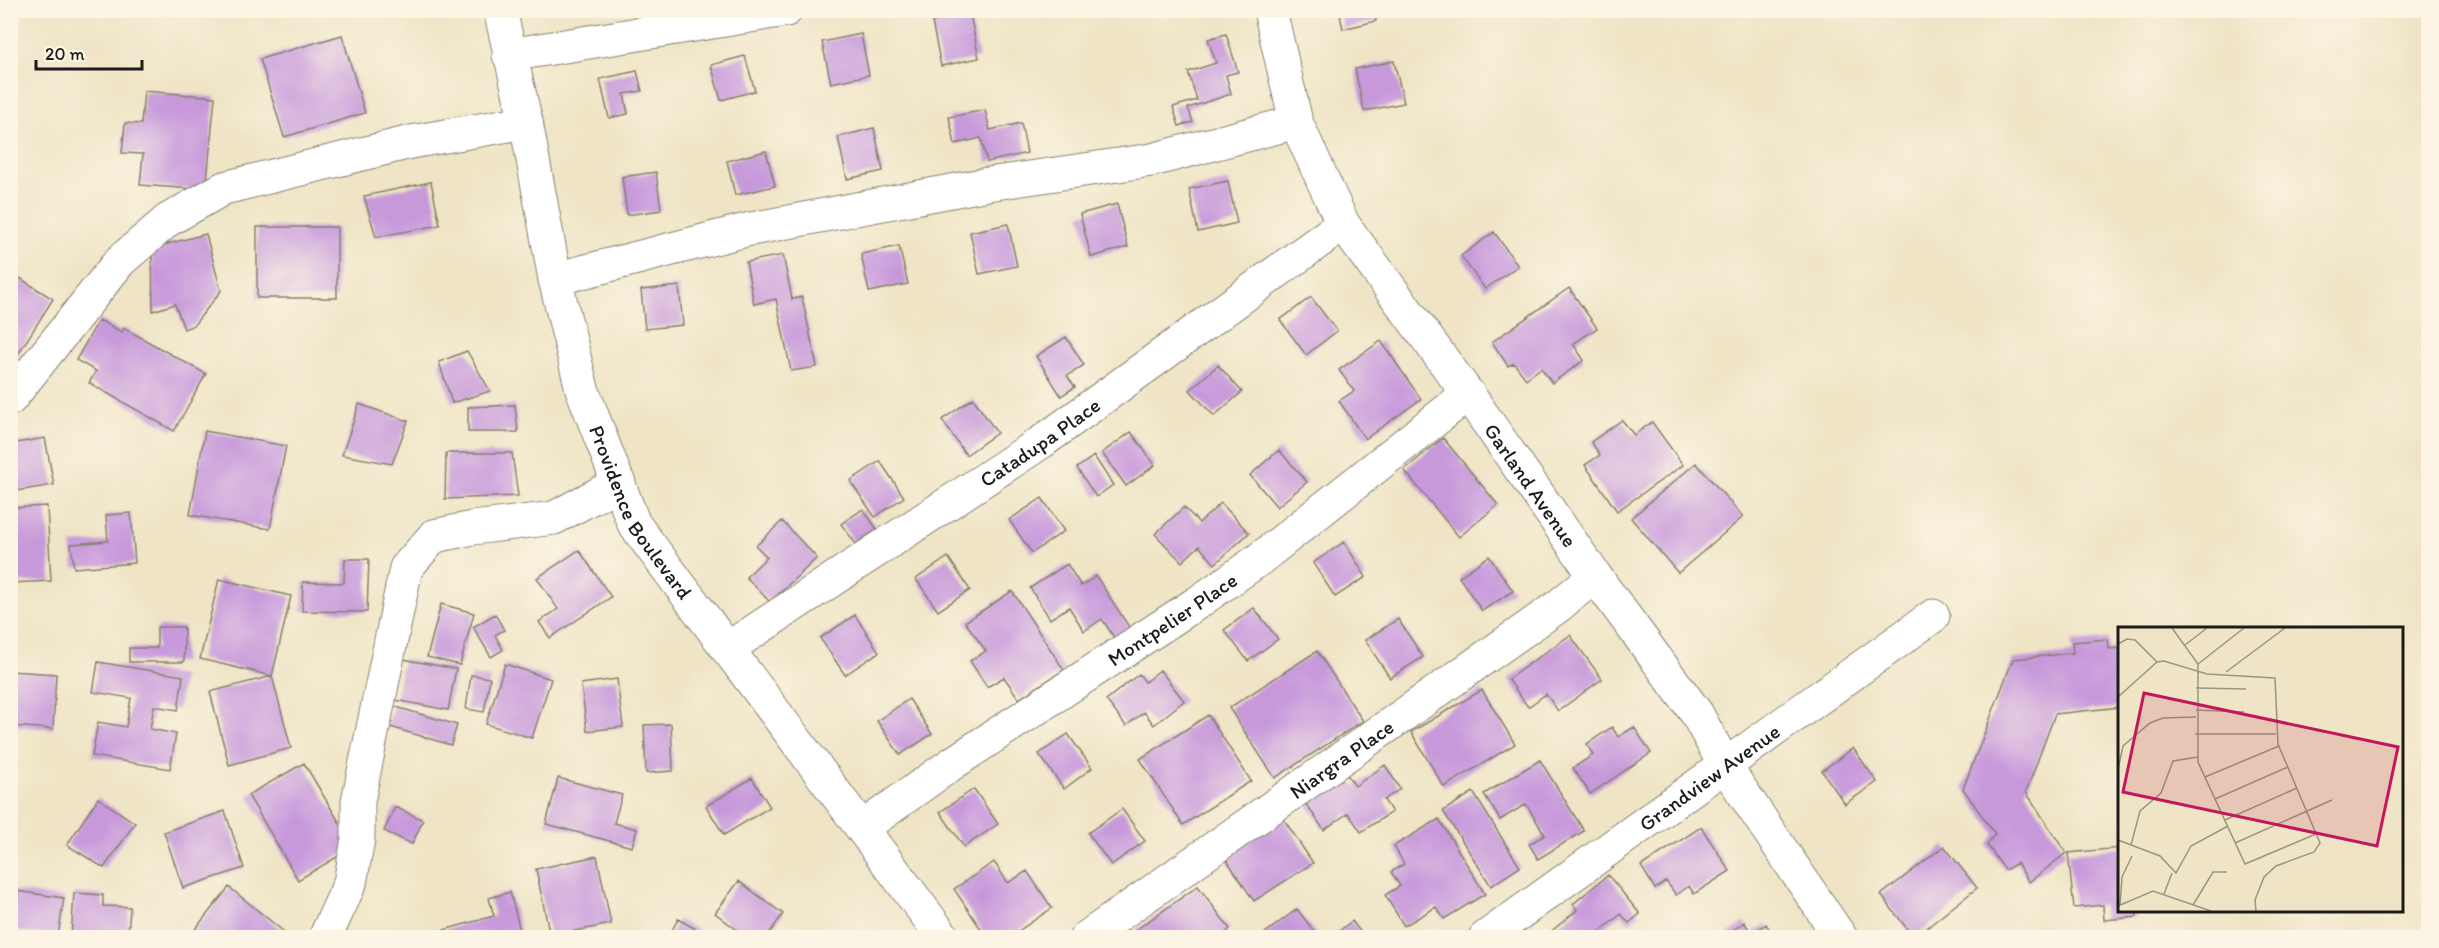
<svg xmlns="http://www.w3.org/2000/svg" width="2439" height="948" viewBox="0 0 2439 948" font-family="Itim,sans-serif">
<style>
.building{fill:#c799db}
.lines{fill:none;stroke-linecap:round;stroke-linejoin:round}
.minor-casing{stroke:#868070;stroke-width:35}
.minor{stroke:#fff;stroke-width:33}
.labels{text-anchor:middle;dominant-baseline:central;stroke-width:6;stroke-linejoin:round;paint-order:stroke}
.street-label{font-size:21px;fill:#1c1c1c;stroke:#fcf5e5}
.inset-road{fill:none;stroke:#9b9481;stroke-width:1.5}
.view{fill:#c2185b;fill-opacity:0.15;stroke:#c2185b;stroke-width:3}
.inset-edge{fill:none;stroke:#1c1c1c;stroke-width:3}
</style>
<rect width="100%" height="100%" fill="#fcf5e5"/>
<filter id="ink" filterUnits="userSpaceOnUse"><feTurbulence type="fractalNoise" baseFrequency=".0167" numOctaves="2"/><feDisplacementMap in="SourceGraphic" scale="12" xChannelSelector="R" yChannelSelector="G"/><feConvolveMatrix kernelMatrix="1 2 1 2 8 2 1 2 1" color-interpolation-filters="sRGB"/></filter>
<filter id="wash" filterUnits="userSpaceOnUse"><feTurbulence type="fractalNoise" baseFrequency=".008" numOctaves="4" result="noise"/><feDisplacementMap in="SourceGraphic" scale="24" xChannelSelector="R" yChannelSelector="G"/><feGaussianBlur stdDeviation="1.35" result="paint"/><feColorMatrix in="noise" values="0 0 0 0 0 0 0 0 0 0 0 0 0 0 0 0 0 1.4 0 .05"/><feComposite in="paint" operator="in"/></filter>
<g filter="url(#wash)">
<rect width="100%" height="100%" fill="#efe4c5"/>
<g id="blocks">
<path class="building" d="M1339 10H1374L1376 21 1343 29Z
M970 14 979 58 941 66 932 22Z
M861 34 869 75 831 83 822 42Z
M1226 34 1238 72 1226 75 1231 94 1188 108 1193 122 1179 126 1173 107 1197 100 1188 72 1216 63 1208 39Z
M342 35 365 113 284 137 260 59Z
M745 56 755 91 721 100 711 65Z
M1394 61 1404 103 1364 111 1355 69Z
M637 71 642 91 624 94 628 114 609 118 600 79Z
M144 91 215 97 206 190 140 185 143 154 122 153 125 123 141 124Z
M985 110 990 130 1021 123 1027 153 987 162 981 138 955 144 949 117Z
M874 128 883 171 847 179 838 137Z
M766 151 775 186 735 195 727 161Z
M656 172 661 210 627 215 622 177Z
M1228 181 1237 223 1198 232 1189 189Z
M431 182 440 225 376 237 364 196Z
M1117 204 1128 247 1091 257 1080 214Z
M1008 224 1017 266 979 274 970 232Z
M257 227H337V298H257Z
M1494 232 1518 266 1485 289 1461 256Z
M206 234 221 291 194 325 184 329 175 304 153 311 152 248Z
M899 246 908 284 869 292 861 254Z
M783 255 792 299 802 297 817 367 791 371 776 299 754 304 746 262Z
M10 272 53 299 10 367Z
M679 286 683 325 645 329 641 290Z
M1569 288 1597 328 1573 344 1584 360 1552 383 1541 368 1526 379 1514 363 1508 366 1492 342Z
M1311 297 1337 331 1306 355 1280 320Z
M99 320 122 332 124 328 206 374 174 431 89 383 96 371 76 360Z
M1066 337 1084 365 1067 376 1075 387 1061 396 1036 356Z
M1381 341 1421 399 1365 439 1339 401 1354 391 1339 370Z
M467 351 490 391 452 403 439 362Z
M1218 365 1242 392 1214 416 1190 390Z
M973 398 997 433 966 455 942 420Z
M359 404 408 421 392 464 342 455Z
M515 405 518 432H468V407Z
M1622 420 1634 435 1652 422 1683 465 1617 511 1585 465 1600 455 1591 442Z
M205 431 286 446 270 529 190 515Z
M1131 432 1155 465 1126 486 1102 453Z
M45 438 54 485 10 492V444Z
M1443 438 1498 505 1459 537 1404 470Z
M1279 450 1307 482 1277 507 1250 475Z
M446 453H512L518 496 445 499Z
M1094 456 1113 485 1096 497 1077 468Z
M880 461 904 497 875 517 850 481Z
M1696 463 1743 517 1678 573 1631 518Z
M1042 498 1064 531 1032 553 1009 520Z
M1221 503 1249 533 1215 564 1199 546 1182 562 1155 534 1184 507 1199 523Z
M47 506 51 581 10 583V508Z
M863 509 877 529 856 544 841 524Z
M131 513 135 563 74 568 71 544 108 541 106 515Z
M782 521 817 558 770 602 746 577 767 557 756 546Z
M1344 542 1366 577 1335 597 1313 563Z
M579 550 611 597 550 638 539 622 558 609 537 578Z
M1489 556 1513 591 1482 611 1459 577Z
M948 557 970 590 938 611 916 579Z
M345 559H369L367 612 302 611 303 582 344 583Z
M1067 564 1081 586 1096 576 1133 633 1117 642 1102 619 1084 631 1069 607 1050 619 1030 588Z
M219 579 291 596 272 676 200 659Z
M1012 591 1064 670 1019 699 1004 677 987 687 970 661 986 651 965 622Z
M441 604 474 613 460 665 427 657Z
M1254 608 1278 639 1248 661 1224 630Z
M495 614 504 630 495 635 503 650 491 657 473 627Z
M855 615 879 652 845 675 820 638Z
M1398 619 1423 657 1390 678 1365 640Z
M157 627H184V662H129V648H157Z
M1570 635 1602 679 1558 711 1546 694 1528 707 1508 679Z
M2108 639 2109 649 2120 648V707L2055 714 2026 792 2066 853 2029 882 2017 863 2005 870 1987 845 1995 834 1963 789 2013 659 2073 653 2072 642Z
M1317 651 1363 721 1275 778 1229 708Z
M403 659 456 669 448 710 395 700Z
M98 662 183 676 178 710 154 706 150 729 176 734 170 769 92 756 98 722 126 727 131 698 93 692Z
M505 664 551 679 532 738 486 724Z
M1160 670 1184 701 1154 725 1144 712 1126 726 1106 700 1139 674 1145 682Z
M10 671 56 674 53 729 10 726Z
M471 675 490 678 484 712 466 709Z
M272 676 291 748 229 765 210 692Z
M617 679 623 727 587 731 581 684Z
M1482 690 1515 744 1444 787 1411 732Z
M909 699 932 734 900 755 877 721Z
M393 706 457 725 451 745 387 726Z
M1208 715 1251 781 1183 825 1140 759Z
M671 724 673 771 646 773 644 725Z
M1612 727 1618 737 1634 727 1651 753 1590 794 1573 768 1593 755 1587 744Z
M1068 734 1092 768 1064 789 1039 754Z
M1853 748 1877 782 1845 804 1822 771Z
M1540 760 1584 831 1538 859 1529 844 1545 835 1526 804 1500 820 1484 794Z
M304 763 354 847 298 880 248 795Z
M1385 765 1400 789 1384 800 1392 812 1361 832 1348 813 1324 830 1304 801 1346 773 1355 786Z
M558 778 622 795 614 823 637 829 632 847 546 824Z
M752 778 770 807 724 835 706 806Z
M974 789 998 824 964 847 940 812Z
M1473 792 1520 867 1491 886 1443 811Z
M98 798 135 823 104 868 67 845Z
M395 807 423 820 412 844 384 831Z
M1122 809 1145 841 1111 865 1088 833Z
M225 811 244 868 183 888 164 832Z
M1283 818 1313 863 1254 901 1224 856Z
M1439 819 1485 894 1444 919 1436 907 1404 926 1385 895 1400 886 1391 872 1404 864 1394 846Z
M1701 827 1730 871 1694 894 1689 886 1676 895 1666 881 1655 889 1641 866Z
M1944 846 1977 888 1914 938 1881 895Z
M2120 848V910H2136L2137 917 2104 920 2103 905 2074 908 2068 853Z
M597 856 611 924 550 936 536 869Z
M994 862 1008 883 1027 871 1052 908 1008 938H987L954 889Z
M1608 875 1640 914 1629 923 1621 914 1592 938H1551L1548 934 1577 910 1573 904Z
M739 881 783 914 766 938H748L715 913Z
M1198 886 1230 929 1219 938H1142L1136 930Z
M229 887 289 936 287 938H188Z
M10 890 64 898 58 937 10 930Z
M510 892 522 938H442L440 931 494 916 489 898Z
M74 893 103 895V906L130 907 128 938H71Z
M1297 909 1319 938H1266L1264 934Z
M678 919 712 938H668Z
M1352 921 1365 938H1330Z
M1744 922 1752 934 1766 924 1775 938H1723Z"/>
</g>
</g>
<g filter="url(#ink)">
<use href="#blocks" fill-opacity="0" stroke="#868070" stroke-width="1.5"/>
<g class="lines">
<defs>
<g id="minor">
<path id="s1" d="M500 10 526 122 555 279 582 389 634 524 944 938"/>
<path id="s2" d="M1270 10 1296 122 1343 224 1468 394 1595 576 1697 714 1725 766 1841 938"/>
<path d="M509 55 786 10"/>
<path d="M555 279 746 230 988 184 1152 160 1296 122"/>
<path d="M10 399 120 261 168 220 224 188 411 142 526 122"/>
<path id="s3" d="M727 649 1043 441 1343 224"/>
<path id="s4" d="M862 828 953 763 1197 603 1257 561 1468 394"/>
<path d="M325 938 350 883 358 839V801L406 568 434 536 473 528 554 518 619 483"/>
<path id="s5" d="M1086 938 1557 607 1595 576"/>
<path id="s6" d="M1485 938 1933 616"/>
</g>
</defs>
<use href="#minor" class="minor-casing"/>
<use href="#minor" class="minor"/>
</g>
</g>
<g class="labels">
<g class="street-label">
<text stroke="none"><textPath href="#s3" startOffset="375">Catadupa Place</textPath></text>
<text stroke="none"><textPath href="#s2" startOffset="549">Garland Avenue</textPath></text>
<text stroke="none"><textPath href="#s1" startOffset="525">Providence Boulevard</textPath></text>
<text stroke="none"><textPath href="#s4" startOffset="374">Montpelier Place</textPath></text>
<text stroke="none"><textPath href="#s5" startOffset="312">Niargra Place</textPath></text>
<text stroke="none"><textPath href="#s6" startOffset="276">Grandview Avenue</textPath></text>
</g>
</g>
<g transform="translate(2118 627)">
<rect width="285" height="285" fill="#efe4c5"/>
<path class="inset-road" d="M54 1 80 37V135L127 237 198 207M0 17 9 12 17 13 39 35M67 18 89 1M80 37 126 1M108 45 167 1M78 61 128 62M0 70 39 35 46 34 89 47 157 51 160 117 202 216 196 225 158 239 146 250 137 273 138 284M78 83 126 85M77 107H158M0 143 5 119 32 96 45 91 78 90M87 150 161 119M97 172 170 140M107 193 179 161M0 213 42 229 58 246 73 219 110 199M117 216 214 173M13 218 22 184 43 166 55 134 80 130M46 267 54 246M2 278 4 250 14 229M75 278 95 245H109M0 279 35 264 93 284"/>
<path class="view" d="M26 66 280 120 259 219 5 165Z"/>
<rect width="285" height="285" class="inset-edge"/>
</g>
<rect width="2439" height="948" fill="none" stroke="#fcf5e5" stroke-width="36"/>
<path d="M36 60v9h106v-9" fill="none" stroke="#1c1c1c" stroke-width="3"/>
<text x="45" y="60" font-size="18" fill="#1c1c1c" stroke="#fcf5e5" stroke-width="4.5" paint-order="stroke">20 m</text>
</svg>
